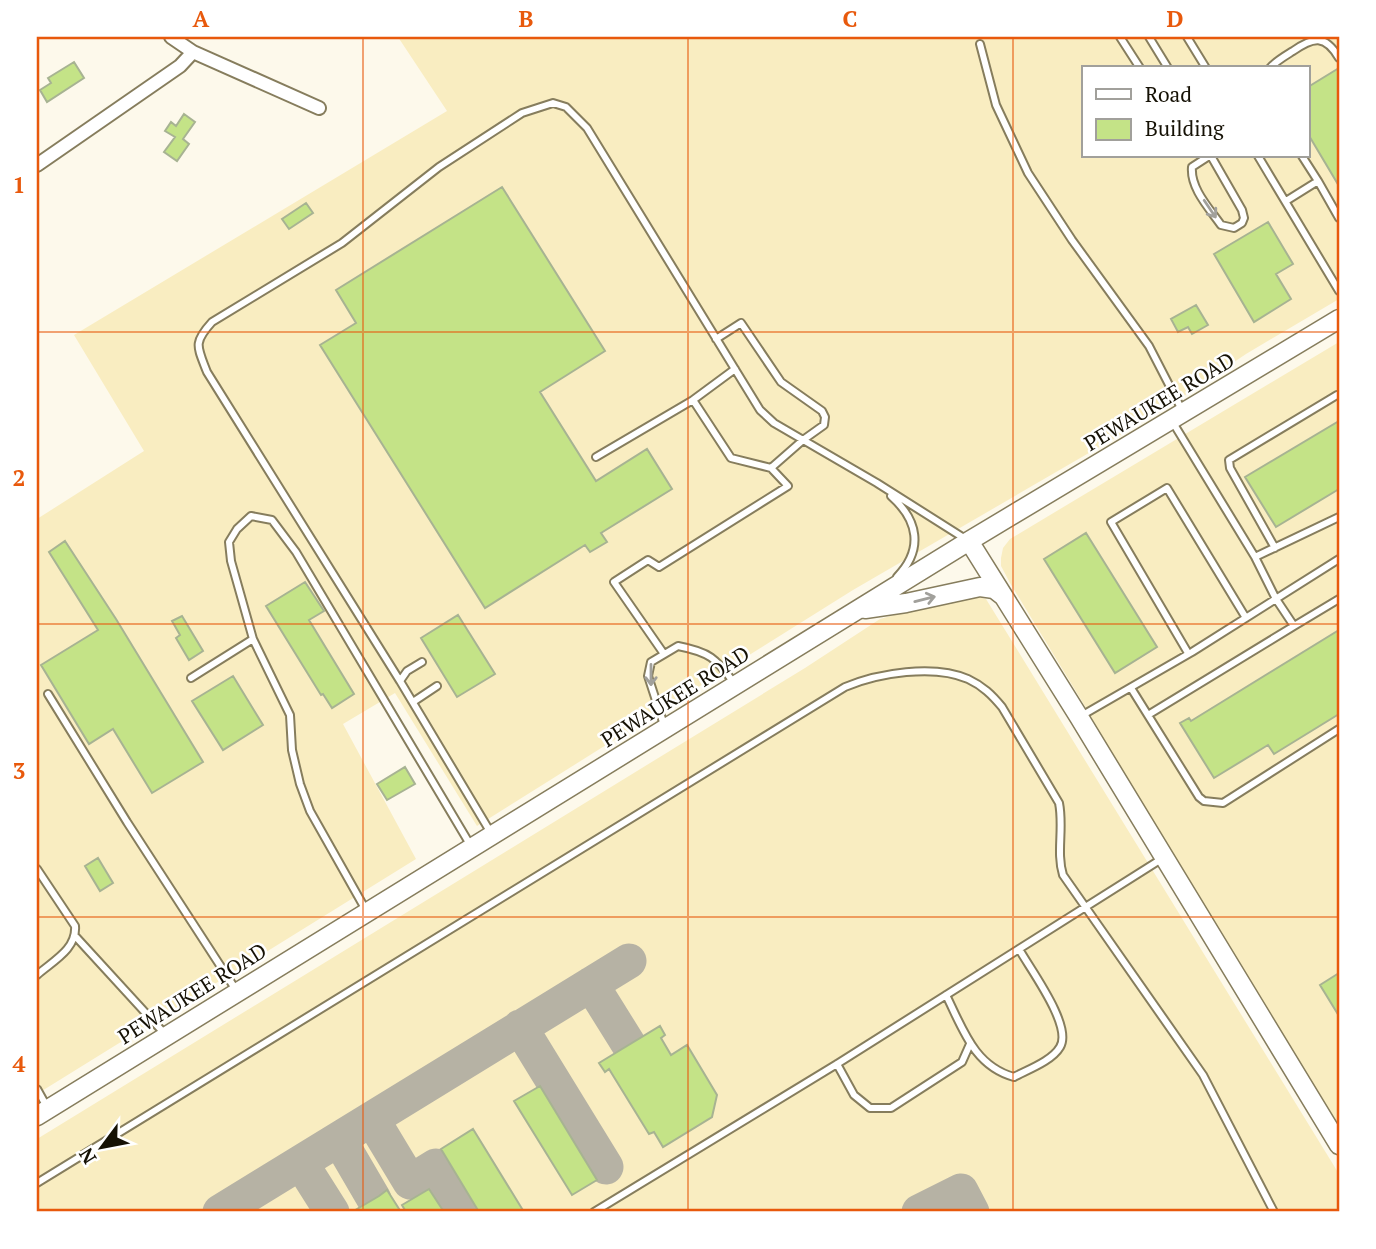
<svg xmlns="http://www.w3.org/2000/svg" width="1376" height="1249" viewBox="0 0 1376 1249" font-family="'PT Serif',serif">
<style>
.built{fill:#f9edc1;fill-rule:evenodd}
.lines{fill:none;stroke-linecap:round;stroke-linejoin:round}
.taxiway{stroke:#b6b2a4;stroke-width:35}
.building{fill:#c4e387;stroke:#a7b392;stroke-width:2}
.lane-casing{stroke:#867d5d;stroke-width:10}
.street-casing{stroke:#867d5d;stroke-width:16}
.secondary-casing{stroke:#867d5d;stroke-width:21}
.lane{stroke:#fff;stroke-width:6}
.street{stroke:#fff;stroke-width:12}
.secondary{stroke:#fff;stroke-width:18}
.oneway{stroke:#a1a09b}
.grid{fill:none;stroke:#e8590c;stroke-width:2;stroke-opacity:0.55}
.labels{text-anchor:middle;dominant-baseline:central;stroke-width:5;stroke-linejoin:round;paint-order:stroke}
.street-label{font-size:21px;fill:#151105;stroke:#fff}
.neatline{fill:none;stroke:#e8590c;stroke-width:2.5}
.grid-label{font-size:23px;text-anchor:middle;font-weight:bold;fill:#e8590c}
</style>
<rect width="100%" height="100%" fill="#fdf9eb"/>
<path class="built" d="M398 37H1339V299L1246 354 1163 410 853 590 477 826 395 693 343 724 416 859 37 1094V519L144 451 74 335 447 111ZM1084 68H1308V156H1084Z
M1339 342V1134L1207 917 1083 703 1010 583 1001 566V558L1003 548 1010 539Z
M968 594 986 599 1339 1174V1212H37V1139L805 668 880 619Z"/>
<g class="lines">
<path class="taxiway" d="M591 984 629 1045
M520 1027 606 1167
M372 1119 410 1182 436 1166 464 1212
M339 1139 374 1199
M301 1163 332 1212
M220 1212 629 961
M919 1212 961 1191 972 1212"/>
</g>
<path class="building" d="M74 62 84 78 47 102 40 90 51 83 48 78Z
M1339 68V186L1308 134V87Z
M184 114 195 122 183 139 189 144 177 161 164 152 175 137 165 131 171 122 176 126Z
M502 187 605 351 540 392 596 481 647 449 672 489 601 533 607 542 590 552 585 545 485 608 320 345 356 323 336 290Z
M306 203 313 213 289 229 282 219Z
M1268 222 1293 264 1276 274 1291 299 1254 322 1214 254Z
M1196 305 1208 325 1192 334 1188 327 1178 332 1171 319Z
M1339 421V489L1276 527 1245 477Z
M1086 533 1157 647 1115 673 1044 559Z
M65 541 116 619 203 762 152 793 113 729 89 744 41 665 98 630 49 552Z
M305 582 324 611 309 620 354 694 332 708 323 694 321 695 266 606Z
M458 615 495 674 457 697 421 638Z
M182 616 203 651 189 660 176 638 180 635 172 621Z
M1339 630V714L1274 754 1268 745 1214 778 1180 723 1189 718 1191 721Z
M233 676 263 725 223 750 192 701Z
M405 767 415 784 387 800 377 784Z
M98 858 113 883 100 891 85 866Z
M1339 973V1016L1320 985Z
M660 1026 665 1035 661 1038 671 1055 687 1045 717 1095 712 1117 663 1147 654 1132 649 1134 609 1069 605 1072 599 1063Z
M540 1086 597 1180 572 1195 514 1101Z
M473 1129 524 1212H479L441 1149Z
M429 1189 444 1212H406L402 1205Z
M387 1190 401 1212H352L379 1196Z"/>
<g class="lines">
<defs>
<path id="lane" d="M1120 37 1140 68
M1149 37 1168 68
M1187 37 1206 68
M980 44 996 105 1028 173 1072 240 1149 346 1182 410
M1270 68C1276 61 1285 56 1293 51 1313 37 1325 34 1339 58
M1209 156 1192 167C1190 188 1209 208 1221 225L1234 228 1242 223 1244 218 1242 210 1211 156
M1258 156 1339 291
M1318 181 1339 218
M1286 201 1318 181 1302 156
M735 369 693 400 731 458 771 468
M1172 421 1255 557 1339 517
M596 457 693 400
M891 496C918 520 924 549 897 577
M1275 548 1230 468 1229 460 1337 395
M1255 557 1276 599 1294 626 1339 599
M1188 653 1111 522 1167 488 1246 618
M664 654 614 582 648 560 659 567 788 486 771 468 803 440 824 425 825 417 822 411 781 382 741 323 716 339
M422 662 407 671 400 681 491 833
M191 678 253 639
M400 681 207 372C197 346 193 343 212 322L342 243 439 167 522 113 553 103 566 107 587 128 760 410 774 423 877 483 967 540
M1131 688 1199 797 1204 801 1223 803 1339 729
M48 694 127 822 236 990
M413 702 437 686
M1148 715 1294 626
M1081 716 1192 652 1339 559
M664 725 648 676 651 662 678 646C709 652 716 658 734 683
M37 869 75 926C77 949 53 961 37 975
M367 912 310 811 300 784 292 750 290 715 253 639 231 561 229 542 237 529 251 516 272 520 296 552 471 846
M76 937 164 1033
M946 995C963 1029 974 1066 1014 1077 1027 1070 1052 1061 1060 1047 1073 1026 1030 969 1019 949
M837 1064 854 1095 870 1108H891L962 1062 970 1044
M37 1089 47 1107
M37 1183 845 687C878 673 934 664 968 679 983 686 992 695 1002 707L1059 803C1064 828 1056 852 1063 875L1203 1075 1274 1212
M594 1212 837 1064 1163 858"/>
<path id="street" d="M171 37 193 52 319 108
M37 165 180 66 193 52"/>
<path id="secondary" d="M969 541 1079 717 1339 1145
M865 609 906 603 980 587 994 589 1003 596
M37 1116 969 541 1339 319"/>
</defs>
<use href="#lane" class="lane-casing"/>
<use href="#street" class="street-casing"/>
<use href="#secondary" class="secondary-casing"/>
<use href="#lane" class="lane"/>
<use href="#street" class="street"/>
<use href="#secondary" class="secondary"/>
</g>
<defs><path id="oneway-shaft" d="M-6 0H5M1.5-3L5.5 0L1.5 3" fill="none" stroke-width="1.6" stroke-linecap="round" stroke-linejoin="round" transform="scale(1.75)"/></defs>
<g class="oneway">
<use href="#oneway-shaft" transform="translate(1210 209) rotate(56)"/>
<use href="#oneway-shaft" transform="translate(925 599) rotate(-14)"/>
<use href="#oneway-shaft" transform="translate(651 675) rotate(90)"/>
</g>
<path class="grid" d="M363 37V1212M688 37V1212M1013 37V1212M37 332H1339M37 624H1339M37 917H1339"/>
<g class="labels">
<g class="street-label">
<text transform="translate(1159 401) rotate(-31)">PEWAUKEE ROAD</text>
<text transform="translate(675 696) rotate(-32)">PEWAUKEE ROAD</text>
<text transform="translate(192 993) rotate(-32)">PEWAUKEE ROAD</text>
</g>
</g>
<rect width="1376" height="1249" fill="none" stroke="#ffffff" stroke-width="77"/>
<rect x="1082" y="66" width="228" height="91" fill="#ffffff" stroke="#a1a09b" stroke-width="2"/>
<rect x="1096" y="89" width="35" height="10" fill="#ffffff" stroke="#a1a09b" stroke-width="2"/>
<text x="1145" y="102" font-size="21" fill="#151105">Road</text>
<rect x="1096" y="119" width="35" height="21" fill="#c4e387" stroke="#a1a09b" stroke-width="2"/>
<text x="1145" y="136" font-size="21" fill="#151105">Building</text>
<g transform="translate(102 1147) rotate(238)" stroke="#ffffff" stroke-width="5" paint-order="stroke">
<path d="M0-5L12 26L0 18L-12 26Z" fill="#151105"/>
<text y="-10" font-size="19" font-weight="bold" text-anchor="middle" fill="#151105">N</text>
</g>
<rect x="38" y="38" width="1300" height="1172" class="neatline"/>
<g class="grid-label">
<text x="201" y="27">A</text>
<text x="526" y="27">B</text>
<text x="850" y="27">C</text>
<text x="1175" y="27">D</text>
<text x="19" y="193">1</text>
<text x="19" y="486">2</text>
<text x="19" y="779">3</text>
<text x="19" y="1072">4</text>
</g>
</svg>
